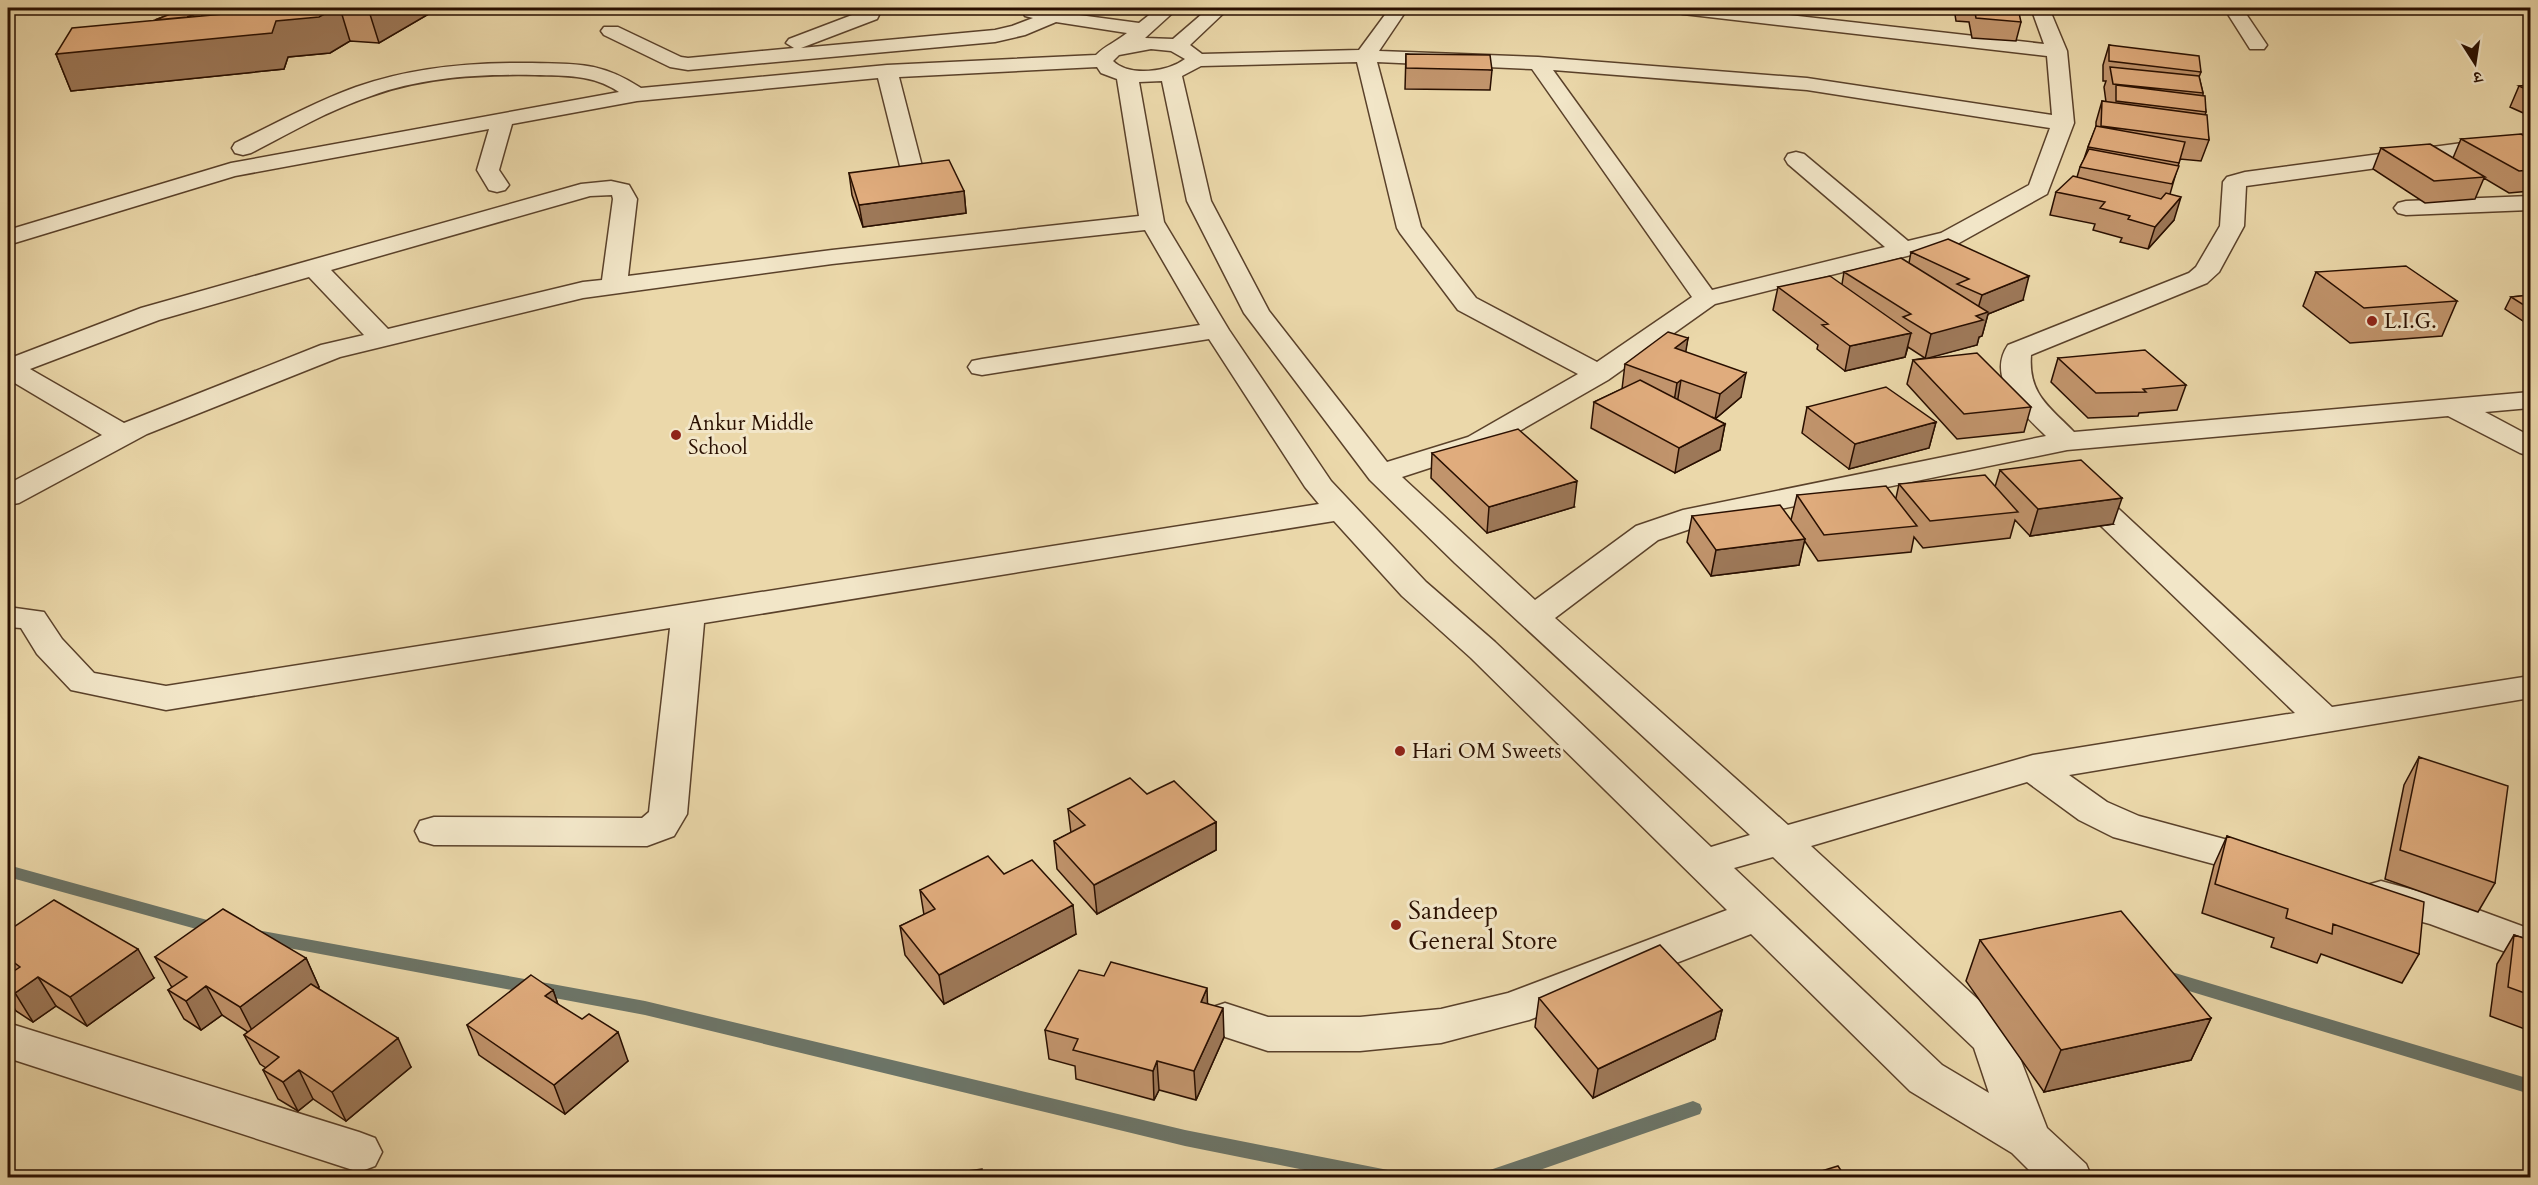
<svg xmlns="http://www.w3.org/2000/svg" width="2538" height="1185" viewBox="0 0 2538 1185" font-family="Cardo,'Noto Serif Devanagari',serif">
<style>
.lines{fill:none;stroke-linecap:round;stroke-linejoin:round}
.stream{fill:#6c7568;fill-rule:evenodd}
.minor-casing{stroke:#5a412a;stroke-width:3}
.minor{fill:#f2e6c8;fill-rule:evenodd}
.wall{fill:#c1946c;stroke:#290f00;stroke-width:1.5}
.shaded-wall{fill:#9d7858;stroke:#290f00;stroke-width:1.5}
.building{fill:#e0ac7d;stroke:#290f00;stroke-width:1.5}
.poi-dot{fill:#8f2418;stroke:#f2e6c8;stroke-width:2}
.labels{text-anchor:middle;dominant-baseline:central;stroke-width:6;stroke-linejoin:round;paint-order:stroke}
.poi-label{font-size:21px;fill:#290f00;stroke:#f2e6c8;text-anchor:start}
.near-poi-label{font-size:26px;fill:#290f00;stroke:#f2e6c8;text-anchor:start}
</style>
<rect width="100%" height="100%" fill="#ebd8aa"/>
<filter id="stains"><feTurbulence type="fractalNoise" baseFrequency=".00333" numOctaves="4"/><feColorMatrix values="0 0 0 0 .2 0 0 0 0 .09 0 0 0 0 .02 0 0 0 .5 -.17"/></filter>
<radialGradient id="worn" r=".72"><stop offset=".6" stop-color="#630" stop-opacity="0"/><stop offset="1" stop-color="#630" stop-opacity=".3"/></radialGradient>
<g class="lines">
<path class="stream" d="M8 865 218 923 224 925 226 929 224 933 218 935 8 877Z
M257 930 645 1001 1185 1130 1388 1170 1395 1172 1397 1178H1344L1185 1146 645 1015 251 941 249 936 251 931Z
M2165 970 2530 1079V1094L2159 982 2156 977 2159 972Z
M1693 1101 1700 1104 1702 1109 1700 1114 1517 1178H1482L1484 1172Z"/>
<defs>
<path id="minor" d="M857 8H879L881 11 877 19 801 48 995 30 1012 26 1033 18 1025 16 1023 12 1027 8 1139 23 1158 8H1178L1145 38 1173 39 1209 8H1229L1190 45 1202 54 1359 50 1390 8H1408L1379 51 1538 57 1807 78 2052 115 2047 56 1683 14 1676 12 1674 8H1728L2044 44 2031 8H2049L2067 51 2074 123 2047 194 1959 243 1715 304 1608 380 1488 449 1402 477 1535 600 1636 526 1683 510 2046 436C2024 415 1985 379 2008 345L2189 273 2196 267 2220 226 2223 182 2227 177 2245 172 2530 134V147L2246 186 2244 226 2219 272 2207 283 2031 355C2028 394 2049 406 2074 432L2530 392V408L2485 412 2530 436V456L2520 453 2448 416 2067 450 1702 525 1658 540 1555 618 1788 825 2033 755 2295 713 2071 497 2067 491 2071 485 2082 482 2093 485 2332 707 2530 676V698L2069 775 2107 802 2139 816 2276 853 2282 863 2276 873 2262 877 2113 837 2079 820 2027 782 1811 846 2008 1027 2047 1128 2086 1164 2092 1178H2037L2012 1153 1910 1091 1751 934 1529 1020 1441 1043 1360 1051H1268L1210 1032 1203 1020 1210 1008 1225 1003 1268 1017H1360L1441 1009 1508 993 1727 910 1471 658 1402 596 1334 521 704 623 687 814 674 836 647 846 434 845 420 841 415 831 420 821 434 817 642 818 649 812 670 628 166 710 71 690 37 654 21 628 8 627V607L44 612 62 639 94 673 166 686 1319 504 1305 487 1209 339 982 375 972 373 968 367 972 361 982 359 1200 325 1145 230 832 264 583 298 340 357 147 434 19 503 8 505V484L102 435 8 379V359L141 308 581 184 611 181 629 185 637 199 628 276 832 250 1139 216 1117 79 1101 73 1097 67 899 77 924 174 921 179 913 181 905 179 902 174 878 78 637 101 512 124 499 170 509 185 505 190 497 192 489 190 477 170 489 129 235 176 8 245V230L231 163 619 92C592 74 566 76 535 75 480 74 423 77 371 96 329 110 290 133 251 153L243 155 235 153 232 148 235 143C275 124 314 102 356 87 412 67 472 62 532 63 578 64 601 62 641 88L887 65 1096 55C1106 45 1116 42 1127 33L1056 22 1025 35 995 42 688 70 670 67 604 35 601 31 604 27H618L681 57 688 58 794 48 786 43 789 39 860 12ZM1151 49 1171 51 1185 59C1168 72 1129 77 1113 61L1119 55ZM1357 62 1397 228 1400 233 1458 310 1578 374 1468 437 1387 462 1269 311 1211 201 1182 76 1201 66ZM1377 62 1532 69 1692 297 1597 362 1476 298 1421 227ZM1553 70 1807 90 2050 128 2029 185 1941 233 1908 241 1804 154 1796 152 1788 154 1785 159 1788 164 1885 247 1712 290ZM1162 81 1187 201 1244 313 1370 480 1455 563 1750 835 1711 847 1495 642 1426 582 1331 481 1229 330 1164 222 1139 82ZM612 195 613 199 602 280 583 282 388 329 331 270 590 196ZM309 277 364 335 321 345 124 423 30 369 159 320ZM1773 857 1974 1048 1989 1093 1942 1065 1734 868Z
M2224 8H2242L2267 45 2264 49H2250Z
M2530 196V210L2406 215 2398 213 2394 208 2398 203 2406 201Z
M2381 881 2454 901 2530 929V961L2430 924 2367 907 2361 896 2367 885Z
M8 1023 359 1132 375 1138 382 1152 375 1166 359 1172 8 1058Z"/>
</defs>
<use href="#minor" class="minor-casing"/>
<use href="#minor" class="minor"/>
</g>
<path class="wall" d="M186 8H439L379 43 350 41 330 53 288 57 284 69 71 91 56 54 155 20Z
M1954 8H2012V13L2021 22 2016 41 1972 38 1969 22 1956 21Z
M2109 45 2201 72 2199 77 2203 93V96L2206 112 2205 115 2209 140 2201 161 2180 159 2170 194 2174 220 2148 249 2120 242 2122 238 2093 230 2095 224 2050 215 2056 192 2077 177 2080 167 2084 159 2088 147 2096 127V122L2102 101 2106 102 2104 87 2106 81H2103V65Z
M1406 54 1492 70 1490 90 1405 89Z
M2530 85V116L2510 107 2519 86Z
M2461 139H2530V191L2509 193 2484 178 2475 199 2425 203 2373 169 2381 148 2453 158Z
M849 173 964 191 966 213 863 227 852 195Z
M1911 252 2023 300 1988 314 1982 336 1979 337 1977 345 1926 358 2031 407 2024 432 1957 439 1907 384 1913 360 1925 358 1908 347 1905 357 1845 371 1817 349 1818 345 1773 310 1778 287 1842 284 1844 272 1909 263Z
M2316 272 2457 301 2442 336 2350 343 2303 306Z
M2530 295V325H2529L2505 309 2511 297Z
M1688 338 1685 352 1741 397 1715 419 1712 417 1725 424 1720 450 1675 473 1591 428 1594 402 1622 389 1625 364Z
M2058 358 2186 385 2177 410 2139 413 2138 416 2088 418 2051 382Z
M1807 407 1936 422 1929 448 1849 469 1802 433Z
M1432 453 1574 507 1487 533 1431 478Z
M2000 470 2113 524 2030 536 2015 520 2010 538 1923 548 1914 537 1911 552 1818 561 1804 540 1799 565 1711 576 1687 542 1692 516 1791 520 1797 495 1896 498 1899 484 1995 487Z
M2419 757 2495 883 2478 912 2385 879 2404 785Z
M1068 809 1216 822V850L1097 914 1057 869 1054 841 1071 833Z
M2227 836 2419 954 2402 983 2321 954 2317 963 2271 947 2274 938 2202 913 2214 865Z
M1004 874 1076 934 944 1004 905 955 900 926 924 915 920 890Z
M8 931 154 978 87 1026 56 1006 33 1022 16 1011 8 997Z
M2514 935 2530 940V1031L2490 1016 2497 964Z
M1980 940 2211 1018 2191 1060 2044 1092 1966 981Z
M155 957 306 958 319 987 318 988 411 1067 346 1121 313 1099 298 1111 278 1099 263 1070 266 1068 260 1064 244 1035 248 1032 222 1015 201 1030 184 1019 168 990 173 987 171 986Z
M1104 976 1208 1004 1224 1037 1196 1100 1159 1090 1154 1100 1076 1079 1075 1066 1049 1059 1045 1030Z
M553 990 558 1005 628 1061 565 1114 479 1055 467 1025Z
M1539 998 1722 1010 1715 1039 1593 1098 1535 1027Z"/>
<path class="shaded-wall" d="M210 8 211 11 204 10 206 16 204 21 151 32Z
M267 8H340L350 41 330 53 288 57 284 69 71 91 56 54Z
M368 8H439L379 43Z
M964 191 966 213 863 227 859 205Z
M2181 197 2174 220 2148 249 2155 227Z
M2029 276 2023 300 1988 314 1982 336 1979 337 1977 345 1925 359 1931 334 1976 315 1982 295Z
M1911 333 1905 357 1845 371 1850 346Z
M1688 338 1684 363 1675 348Z
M1746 373 1741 397 1715 419 1720 394Z
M1681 380 1677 404 1673 408 1677 383Z
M1936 422 1929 448 1849 469 1855 444Z
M1725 424 1720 450 1675 473 1679 448Z
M1577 481 1574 507 1487 533 1489 507Z
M2122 498 2113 524 2030 536 2038 509Z
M1805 539 1799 565 1711 576 1716 550Z
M1216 822V850L1097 914 1094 885Z
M1073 905 1076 934 944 1004 939 975Z
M138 949 154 978 87 1026 70 997Z
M306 958 319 987 255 1036 240 1007Z
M38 977 56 1006 33 1022 15 993Z
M206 986 222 1015 201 1030 186 1001Z
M1207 988 1208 1017 1201 1002Z
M553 990 563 1019 545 996Z
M1223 1008 1224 1037 1196 1100 1194 1071Z
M1722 1010 1715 1039 1593 1098 1598 1069Z
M2211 1018 2191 1060 2044 1092 2061 1050Z
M618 1032 628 1061 565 1114 554 1085Z
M398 1038 411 1067 346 1121 332 1092Z
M1157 1061 1159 1090 1154 1100 1153 1071Z
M299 1070 313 1099 298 1111 283 1082Z"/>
<path class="building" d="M186 8H210L187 17 155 20Z
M210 8H267L261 10 201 15 211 11 204 10Z
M289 8H336L319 17 276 21 272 33 56 54 72 28Z
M1974 8H2010L2012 13H2019L2021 22 1976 18Z
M2109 45 2199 56 2201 72 2109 61Z
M1406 54 1490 55 1492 70 1406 68Z
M2110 67 2199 76 2203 93 2113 84Z
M2116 85 2205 96 2206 112 2116 101Z
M2530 85V91L2519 86Z
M2102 101 2207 115 2209 140 2101 126Z
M2096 126 2185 142 2179 163 2088 147Z
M2521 134 2530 139V170L2519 171 2461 139Z
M2430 144 2485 177 2434 181 2381 148Z
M2089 149 2179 166 2172 184 2080 167Z
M949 160 964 191 859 205 849 173Z
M2073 176 2161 199 2166 193 2181 197 2155 227 2128 219 2130 216 2100 208 2105 202 2056 192Z
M1948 239 2029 276 1982 295 1957 284 1969 279 1911 252Z
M1901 258 1988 312 1976 316 1983 320 1931 334 1903 317 1911 314 1844 272Z
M2406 266 2457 301 2364 308 2316 272Z
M1830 276 1911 333 1850 346 1822 325 1828 324 1778 287Z
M2530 295V309L2511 297Z
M1668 332 1688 338 1675 348 1746 373 1720 394 1681 380 1677 383 1625 364Z
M2145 350 2186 385 2143 389 2146 392 2096 393 2058 358Z
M1977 353 2031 407 1964 414 1913 360Z
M1640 380 1725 424 1679 448 1594 402Z
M1886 387 1936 422 1855 444 1807 407Z
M1518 429 1577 481 1489 507 1432 453Z
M2081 460 2122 498 2038 509 2000 470Z
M1985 475 2018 512 1930 521 1899 484Z
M1886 486 1917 526 1824 535 1797 495Z
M1780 505 1805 539 1716 550 1692 516Z
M2419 757 2508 786 2495 883 2400 850Z
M1130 778 1147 794 1174 781 1216 822 1094 885 1054 841 1085 825 1068 809Z
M2227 836 2424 902 2419 954 2333 924 2332 934 2286 918 2288 909 2215 884Z
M988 856 1004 874 1032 860 1073 905 939 975 900 926 935 909 920 890Z
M54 900 138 949 70 997 38 977 15 993 8 988V975L20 967 8 958V931Z
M223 909 306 958 240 1007 206 986 186 1001 168 990 187 977 155 957Z
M2121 911 2211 1018 2061 1050 1980 940Z
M2514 935 2530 940V995L2508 987Z
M1660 945 1722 1010 1598 1069 1539 998Z
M1111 962 1207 988 1201 1002 1223 1008 1194 1071 1157 1061 1153 1071 1073 1050 1078 1039 1045 1030 1079 970 1104 976Z
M531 975 553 990 545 996 582 1019 589 1014 618 1032 554 1085 467 1025Z
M311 984 398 1038 332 1092 299 1070 283 1082 263 1070 279 1057 244 1035Z
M1838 1166 1846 1178H1799Z
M982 1169V1178H913Z"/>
<g class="poi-dot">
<circle cx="2372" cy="321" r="6"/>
<circle cx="676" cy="435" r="6"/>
<circle cx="1400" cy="751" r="6"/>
<circle cx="1396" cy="925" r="6"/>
</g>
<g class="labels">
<g class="poi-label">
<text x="2384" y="321">L.I.G.</text>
<text x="688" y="423">Ankur Middle<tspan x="688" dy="24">School</tspan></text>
<text x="1412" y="751">Hari OM Sweets</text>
</g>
<g class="near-poi-label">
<text x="1408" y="910">Sandeep<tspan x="1408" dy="30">General Store</tspan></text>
</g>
</g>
<rect width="2538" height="1185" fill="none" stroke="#ebd8aa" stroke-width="30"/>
<rect x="9" y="9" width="2520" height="1167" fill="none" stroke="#290f00" stroke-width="3"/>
<rect x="15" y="15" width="2508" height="1155" fill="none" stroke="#290f00" stroke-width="1.5"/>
<g transform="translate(2475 63) rotate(168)" stroke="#f2e6c8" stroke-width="4.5" paint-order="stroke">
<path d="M0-4.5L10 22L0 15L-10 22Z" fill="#290f00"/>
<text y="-9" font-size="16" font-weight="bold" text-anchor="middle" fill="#290f00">उ</text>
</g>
<rect width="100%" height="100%" filter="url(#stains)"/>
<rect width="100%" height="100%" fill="url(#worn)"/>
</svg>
